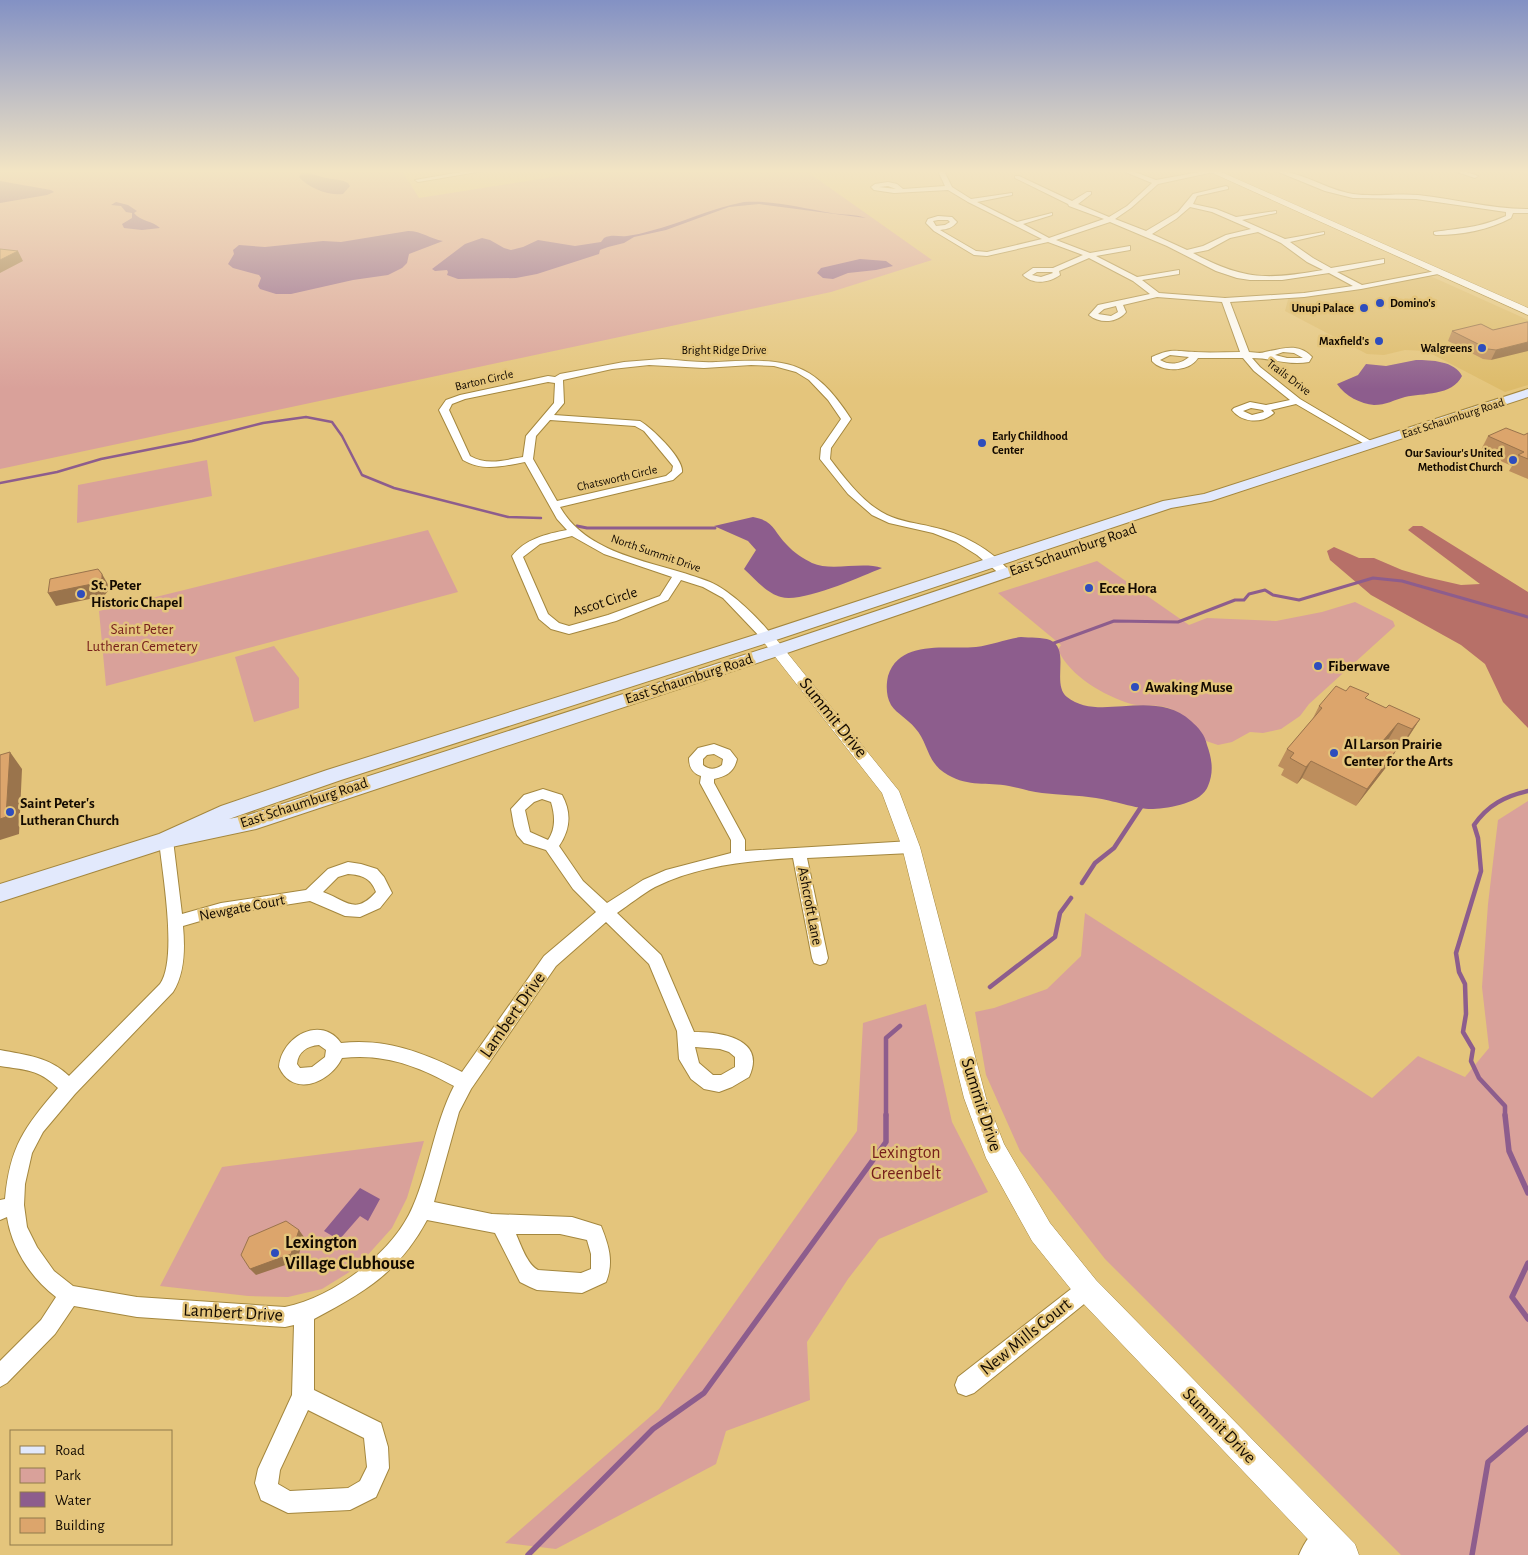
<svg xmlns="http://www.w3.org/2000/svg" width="1528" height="1555" viewBox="0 0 1528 1555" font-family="'Alegreya Sans',sans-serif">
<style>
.built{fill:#ddbb6a}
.green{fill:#d9a19a}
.forest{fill:#b77068}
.water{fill:#8d5d8d}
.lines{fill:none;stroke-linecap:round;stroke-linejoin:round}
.stream-far3{stroke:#8d5d8d;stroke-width:2.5}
.stream-far2{stroke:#8d5d8d;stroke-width:3}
.stream-far1{stroke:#8d5d8d;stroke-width:4.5}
.stream{stroke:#8d5d8d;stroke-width:5.5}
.minor-casing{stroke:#a4873e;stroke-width:2}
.tertiary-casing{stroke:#a4873e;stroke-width:1}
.secondary-casing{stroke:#a4873e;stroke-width:2}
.minor{fill:#fff;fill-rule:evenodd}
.tertiary{fill:#fff;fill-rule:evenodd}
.secondary{fill:#e2e9fc;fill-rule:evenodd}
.wall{fill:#bd8e5d}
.shaded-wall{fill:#9a744c}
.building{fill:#dca56c;stroke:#9a744c}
.poi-dot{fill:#2e4dbd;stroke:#e4c57c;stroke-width:2}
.labels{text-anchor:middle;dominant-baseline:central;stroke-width:5;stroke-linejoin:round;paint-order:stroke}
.far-poi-label{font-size:12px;font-weight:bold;fill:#130a00;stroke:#e4c57c;text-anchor:end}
.far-street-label{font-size:12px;fill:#130a00;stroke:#e4c57c}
.street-label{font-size:15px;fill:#130a00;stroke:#e4c57c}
.poi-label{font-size:15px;font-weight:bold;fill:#130a00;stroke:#e4c57c;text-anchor:start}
.park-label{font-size:15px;fill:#761f1b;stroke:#e4c57c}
.near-street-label{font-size:18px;fill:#130a00;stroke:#e4c57c}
.near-park-label{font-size:18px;fill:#761f1b;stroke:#e4c57c}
.near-poi-label{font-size:18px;font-weight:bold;fill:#130a00;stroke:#e4c57c;text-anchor:start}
</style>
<rect width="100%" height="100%" fill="#e4c57c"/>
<path class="built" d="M1428 275 1528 320V385L1505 392 1426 351 1405 350 1384 355 1367 354 1285 311 1289 296Z"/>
<path class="green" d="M0 171H402L419 198 591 171H806L932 260 831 292 0 469Z
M207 460 212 496 77 523 78 485Z
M428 530 458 592 106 686 99 611Z
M1097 561 1189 625 1207 618 1276 621 1322 612 1355 602 1393 621 1395 626 1309 704 1300 716 1281 729 1263 733 1250 732 1232 742 1218 745 1206 741C1199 729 1179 710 1165 707 1154 704 1141 707 1131 704 1103 695 1071 677 1058 650L1061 645 998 593Z
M274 646 299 678V708L254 722 235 657Z
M1528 801V1555H1401L1105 1259 1020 1151 986 1075 975 1012 994 1008 1047 989 1081 956 1085 913 1372 1098 1418 1056 1465 1077 1489 1048 1482 987 1488 904 1498 820Z
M926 1004 952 1122 988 1192 879 1239 848 1279 807 1342 810 1400 726 1431 716 1464 556 1549 505 1543 659 1409 857 1131 863 1023Z
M424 1141 407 1198 392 1228 356 1268 322 1289 288 1297 248 1296 160 1286 222 1167Z"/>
<path class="forest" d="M1413 526H1422L1528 592V728L1503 702 1485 664 1461 645 1371 595 1330 560 1327 551 1334 547 1359 558H1374L1402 570 1426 577 1461 585 1480 584 1408 530Z"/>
<path class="water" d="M302 173C312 172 317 177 327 178 335 180 341 179 348 183L350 186 343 194C329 196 308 188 299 177Z
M0 181 51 190 54 192 47 195 0 203Z
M116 202 128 205 137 211 134 213C140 221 153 221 160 228L142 230 124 228 122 224 132 218V213L126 212 121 206 111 205Z
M744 202C773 200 803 208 831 213 843 215 855 214 866 218L759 204 729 207 666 230 634 237 624 243 608 247 600 250 599 254 537 274 516 278 458 279 447 275 448 272 447 270 435 271 432 269 465 244 482 238 490 240 504 248 511 250 523 247 538 240 575 246 601 242 604 238C612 234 619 237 627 236 635 235 643 233 650 231 682 223 711 208 744 202Z
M408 231C422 231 430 239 443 241L409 254 407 263 402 268 388 275 353 280 291 294H276L260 289 258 286 261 278 259 275 233 268 228 264 234 254 233 250 239 245 265 247 323 241 341 242Z
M860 259 886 261 893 266 876 270 848 273 833 279 823 278 817 273 821 268Z
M1416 360C1431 360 1455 361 1462 376 1452 396 1423 393 1405 397 1394 400 1386 405 1374 405 1361 404 1345 396 1337 384L1358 375 1366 364 1386 366Z
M753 517C775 521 773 531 787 545 793 552 804 559 812 563 832 572 861 561 882 568 860 577 803 603 781 597 767 594 754 578 744 569L756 550 748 541 714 526Z
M1021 637C1030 638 1042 637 1050 640 1071 649 1051 684 1067 697 1099 723 1153 687 1191 721 1199 728 1205 735 1207 745 1212 759 1214 772 1208 786 1202 803 1170 808 1153 809 1141 810 1111 800 1096 798 1078 795 1060 795 1042 793 1031 792 1020 788 1009 786 987 782 969 787 948 775 926 763 929 743 915 728 908 719 897 714 891 705 886 696 886 685 888 676 900 639 946 650 976 647 992 645 1006 639 1021 637Z
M360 1188 380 1199 368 1221 360 1216 339 1240 324 1231Z"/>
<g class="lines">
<path class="stream-far3" d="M0 483 57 472 101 459 192 441 263 423 306 417 332 422 342 436 362 475 394 488 508 517 541 518"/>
<path class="stream-far2" d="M577 526 587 528H715
M1054 643 1114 621 1178 622 1235 600H1244L1249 594 1265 590 1273 595 1299 600 1373 578 1402 581 1528 617"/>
<path class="stream-far1" d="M1082 883 1095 863 1114 848 1141 807
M990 987 1055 937 1060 913 1071 898
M886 1116V1038L900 1026
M1505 1116V1106L1479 1078 1471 1061 1473 1049 1463 1032 1466 1014 1465 984 1459 972 1456 953 1481 871 1478 838 1474 825C1488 805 1505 796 1528 791"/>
<path class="stream" d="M1505 1115 1509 1151 1528 1193
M1528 1263 1512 1297 1528 1319
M528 1555 653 1429 704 1393 886 1142V1115
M1472 1555 1488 1462 1528 1428"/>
<defs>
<path id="minor" d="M467 171H483L418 182 415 180Z
M938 171H944L952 187 971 199 1012 193V195L977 202 1017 222 1052 213V215L1023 224 1049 238 1104 219 1069 206 1068 204 1015 178V176H1019L1072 201 1087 192H1091V194L1078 204 1109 217 1127 206 1152 183 1123 171H1132L1156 180 1205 171H1218L1158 184 1131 208 1115 219 1146 231 1178 212 1193 194 1226 186 1228 187V189L1197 196 1193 204 1216 209 1236 217 1276 211V213L1242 220 1285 239 1324 232V234L1290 242 1313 258 1331 268 1384 259V263L1337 272 1362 285 1441 270 1442 272 1438 274 1361 289 1304 297 1230 302 1249 352C1254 352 1260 354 1265 352 1282 349 1298 342 1312 357L1309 362C1289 366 1272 358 1252 358L1260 367 1300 399 1376 444 1371 447 1368 446 1296 404 1271 410 1274 413C1262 424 1242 423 1232 410L1234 408 1250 402 1266 405 1290 400 1254 371 1243 358H1198C1189 372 1163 373 1152 361V357C1172 348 1174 351 1195 352 1210 353 1225 352 1240 352L1222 302 1157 297 1123 305 1126 312C1117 323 1100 324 1089 315L1098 305 1150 294 1133 281 1089 258 1059 271 1060 275C1049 283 1033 285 1023 275L1033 268H1053L1083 255 1048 242 987 256 974 255 934 231 926 223 928 219 938 216 952 217 957 222C952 228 948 229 940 230L976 251 987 252 1042 239 968 202 948 190 894 193 874 190 871 187 875 184 888 182 897 184 903 189 945 186ZM888 186 896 189 879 187ZM1190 207 1212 212 1251 229 1226 235 1203 246 1187 250 1152 234 1176 219ZM938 220H948L950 222 945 225 936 226 933 221ZM1110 222 1167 246 1216 271 1237 278 1250 280H1282L1329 273 1353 286 1304 293 1225 298 1159 293 1142 280 1179 274V270L1137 277 1096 256 1130 250V246L1090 253 1056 240ZM1258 232 1281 243 1307 262 1323 270C1267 280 1243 280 1193 253L1208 250 1230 238ZM1037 272H1052L1053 273 1041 277 1032 275ZM1116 306 1118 312 1111 316 1098 314 1104 309ZM1283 352 1294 353 1303 358H1287L1275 355ZM1170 355 1189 357C1181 364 1170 366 1160 360ZM1251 408 1263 410 1264 412 1252 415 1243 411Z
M1276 171C1301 171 1327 190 1353 194 1374 197 1396 193 1418 195 1455 199 1491 209 1528 209V213H1513L1511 218C1488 230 1462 235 1436 235L1434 234V232C1460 228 1480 228 1506 216V212L1416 199 1353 198 1325 191Z
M1454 171H1464L1478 176 1475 178Z
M662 359C680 360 698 363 716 362 784 359 811 357 851 419L831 448 830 459C846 480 863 503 887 515 901 522 917 523 932 527 961 533 992 549 1011 573L1009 575H1001L977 555 956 542 933 533 889 523 872 515 848 494 820 459 821 448 841 419 828 400 809 380 796 372 774 366 751 365 704 368 649 365 612 369 563 380 564 403 554 415 640 421C652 428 684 459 682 472L673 480 560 507C589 558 661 562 710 582 731 591 760 619 773 637L767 641 763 640 723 598 703 587 681 580 668 600 616 621 569 634 551 629 539 619 512 556C525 539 546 534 567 530L557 519 525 462C503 466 483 472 463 460L439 410 446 400 460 395 548 376 555 377 560 374 624 362ZM548 382 555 383 554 403 526 436 523 457C505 460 487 466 470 456L449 410 452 404 465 399ZM550 420 635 426 644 431 673 466 672 471 666 476 557 501 533 459 536 436ZM572 536 604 554 672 577 660 596 608 615 569 626 559 623 548 614 523 557 540 544Z
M714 744 730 750 737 759C734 772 727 776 714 779V783L745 840V851L911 841 916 843 918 847 916 851 911 853 807 858 828 958 826 963 820 965 814 963 812 958 793 858C746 861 697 866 655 887 642 894 629 905 617 913L661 955 694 1032C720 1032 767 1038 749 1077L732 1087 719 1092 704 1089 691 1079 679 1059 677 1031 649 964 606 922 556 966 471 1089 459 1112 434 1202 492 1214 572 1217 601 1226C609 1246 614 1262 606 1282L582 1293 537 1290 530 1287 520 1282 495 1233 427 1220C399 1272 365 1292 314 1319V1390L381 1423 388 1447 389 1468 376 1497 350 1510 288 1513 261 1500 255 1483 258 1469 292 1395 294 1325 285 1327 137 1317 74 1306 55 1334 7 1383 0 1387V1361L41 1320 56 1297C31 1278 12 1249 7 1217L0 1220V1200L5 1199C10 1146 24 1128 58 1088 38 1069 26 1070 0 1066V1050C26 1055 50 1057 69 1076L160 984C178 959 162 871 159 840L161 836 166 834 171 836 173 840 182 914 221 903 306 890 328 869 348 862 361 864 377 869 384 877 392 893 380 908 360 917 345 916 310 901 221 915 183 926C185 948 185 973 173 992L75 1094 43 1132 32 1153 25 1184 24 1205 27 1227 37 1247 54 1271 73 1286 137 1297 285 1307C334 1297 394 1252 413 1206 430 1167 434 1125 454 1086 418 1066 384 1053 342 1058 330 1083 293 1098 279 1067 281 1037 321 1014 341 1043 385 1038 423 1052 462 1072L544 956 596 912 573 889 546 850 524 843 517 835 514 826 511 809 524 795 543 789 562 795C572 813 570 830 559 846L583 881 607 903 643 880 666 870 731 853V840L700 783 701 776C692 773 689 767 689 758L698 748ZM714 754 723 759 722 765C715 770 709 770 703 765V759L707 755ZM542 799 551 802C555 815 556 829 548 840L530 832 525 810 534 802ZM348 874C362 875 371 878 376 892 355 916 346 900 323 892L338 877ZM319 1045 326 1050 325 1057 312 1067 300 1068 297 1064C298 1052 307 1046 319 1045ZM695 1047 720 1049 729 1052 735 1057V1067L721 1075H713L699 1063ZM516 1234H560L587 1240 591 1254V1269L581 1273 538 1270C527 1264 521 1245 516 1234ZM308 1410 364 1438 367 1467 360 1481 348 1488 290 1491 278 1484 280 1470Z
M1087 1279 1094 1282 1097 1289 1094 1296 974 1393 966 1396 958 1393 955 1385 958 1377 1080 1282Z
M1325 1524 1333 1528 1337 1536 1325 1555H1299C1304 1543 1312 1530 1325 1524Z"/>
<path id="tertiary" d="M1208 171H1219L1528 308V315Z
M767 632 772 634 899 791 920 847 986 1098 1004 1144 1050 1223 1096 1280 1355 1544 1359 1555H1323L1078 1298 1032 1241 986 1158 964 1098 902 847 882 793 762 640 759 637 762 634Z"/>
<path id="secondary" d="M1528 389V397L1211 501 1171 508 773 641 341 780 229 819 248 815 772 646 1026 561H1038L1040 564 1038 567 784 654 256 829 167 848 0 902V884L159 834 221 806 327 770 761 633 1163 501 1204 494Z"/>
</defs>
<use href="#minor" class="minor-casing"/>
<use href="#tertiary" class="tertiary-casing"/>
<use href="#secondary" class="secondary-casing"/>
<use href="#minor" class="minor"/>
<use href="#tertiary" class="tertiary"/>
<use href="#secondary" class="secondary"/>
</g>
<path class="wall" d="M1528 322 1491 360 1483 359 1448 341 1452 331 1493 330Z
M1528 433V479L1509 471 1512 466 1480 452 1488 436 1524 435Z
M1366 699 1386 708 1420 719 1409 736 1401 746 1388 740 1385 743 1387 766 1356 806 1302 778 1297 784 1281 775 1284 769 1278 766 1287 749 1312 720 1319 706Z"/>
<path class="shaded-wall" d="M18 251 23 261 0 273V260Z
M1528 342V351L1491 360 1496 350Z
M102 574 109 586 108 591 104 596 56 606 48 593Z
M1420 719 1409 736 1401 746 1412 729Z
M1398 723 1388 740 1373 759 1382 742Z
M1397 749 1387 766 1356 806 1367 789Z
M10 752 22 769 19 834 0 840V819Z
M1311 761 1302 778 1297 784 1306 767Z
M299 1230 304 1237 297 1261 256 1275 250 1269Z"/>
<path class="building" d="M0 249 18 251 0 260Z
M1527 322H1528V342L1496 350 1488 349 1452 331 1481 324 1493 330Z
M1506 428 1524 435 1528 433V459L1518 455 1524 452 1488 436Z
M98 569 102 574V578L97 583 48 593 50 579Z
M1336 686 1346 691 1350 686 1369 694 1365 698 1386 708 1389 705 1420 719 1412 729 1398 723 1382 742 1397 749 1367 789 1311 761 1306 767 1290 758 1294 753 1287 749 1322 708 1319 706Z
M10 752 6 817 0 819V755Z
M286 1221 299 1230 291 1254 250 1269 241 1255 249 1237Z"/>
<linearGradient id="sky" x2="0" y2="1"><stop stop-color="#8391c4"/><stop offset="0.44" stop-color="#f3e5c4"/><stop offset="1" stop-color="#f3e5c4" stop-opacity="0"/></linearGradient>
<rect width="1528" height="389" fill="url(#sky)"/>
<g class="poi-dot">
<circle cx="1380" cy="303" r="5"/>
<circle cx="1364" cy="308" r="5"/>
<circle cx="1379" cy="341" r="5"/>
<circle cx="1482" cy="348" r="5"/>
<circle cx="982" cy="443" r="5"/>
<circle cx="1513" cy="460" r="5"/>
<circle cx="1089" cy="588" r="5"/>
<circle cx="81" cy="594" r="5"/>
<circle cx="1318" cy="666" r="5"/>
<circle cx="1135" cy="687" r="5"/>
<circle cx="1334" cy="753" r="5"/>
<circle cx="10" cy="812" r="5"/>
<circle cx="275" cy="1253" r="5"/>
</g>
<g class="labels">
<g class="far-poi-label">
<text x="1390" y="303" text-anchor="start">Domino's</text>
<text x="1354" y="308">Unupi Palace</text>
<text x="1369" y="341">Maxfield's</text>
<text x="1472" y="348">Walgreens</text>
<text x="992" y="436" text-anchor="start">Early Childhood<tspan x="992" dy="14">Center</tspan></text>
<text x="1503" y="453">Our Saviour's United<tspan x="1503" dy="14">Methodist Church</tspan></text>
</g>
<g class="far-street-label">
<text x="724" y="350">Bright Ridge Drive</text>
<text transform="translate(1289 377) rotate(37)">Trails Drive</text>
<text transform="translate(484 380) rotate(-13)">Barton Circle</text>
<text transform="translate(1453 418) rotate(-18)">East Schaumburg Road</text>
<text transform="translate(617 478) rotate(-13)">Chatsworth Circle</text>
<text transform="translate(656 553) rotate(19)">North Summit Drive</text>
</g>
<g class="street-label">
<text transform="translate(1073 550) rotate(-19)">East Schaumburg Road</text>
<text transform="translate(605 602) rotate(-18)">Ascot Circle</text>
<text transform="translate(689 679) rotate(-18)">East Schaumburg Road</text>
<text transform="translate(304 803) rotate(-18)">East Schaumburg Road</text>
<text transform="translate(810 906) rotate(79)">Ashcroft Lane</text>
<text transform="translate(242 908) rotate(-11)">Newgate Court</text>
</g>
<g class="poi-label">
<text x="91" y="585">St. Peter<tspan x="91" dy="17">Historic Chapel</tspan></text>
<text x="1099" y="588">Ecce Hora</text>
<text x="1328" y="666">Fiberwave</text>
<text x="1145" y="687">Awaking Muse</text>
<text x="1344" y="744">Al Larson Prairie<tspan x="1344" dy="17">Center for the Arts</tspan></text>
<text x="20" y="803">Saint Peter's<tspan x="20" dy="17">Lutheran Church</tspan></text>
</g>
<g class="park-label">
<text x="142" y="629">Saint Peter<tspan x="142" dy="17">Lutheran Cemetery</tspan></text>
</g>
<g class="near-street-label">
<text transform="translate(833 718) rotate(51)">Summit Drive</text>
<text transform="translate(513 1015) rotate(-55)">Lambert Drive</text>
<text transform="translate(981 1105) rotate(72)">Summit Drive</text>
<text transform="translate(233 1313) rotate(3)">Lambert Drive</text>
<text transform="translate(1026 1337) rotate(-39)">New Mills Court</text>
<text transform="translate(1219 1426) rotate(46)">Summit Drive</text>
</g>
<g class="near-park-label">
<text x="906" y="1153">Lexington<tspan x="906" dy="21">Greenbelt</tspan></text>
</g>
<g class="near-poi-label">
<text x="285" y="1243">Lexington<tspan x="285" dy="21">Village Clubhouse</tspan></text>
</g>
</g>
<rect x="10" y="1430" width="162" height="115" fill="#e4c57c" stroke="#907a4a"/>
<rect x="20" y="1446" width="25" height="8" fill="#e2e9fc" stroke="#907a4a"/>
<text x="55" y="1455" font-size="15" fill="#130a00">Road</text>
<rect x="20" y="1468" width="25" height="15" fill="#d9a19a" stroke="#907a4a"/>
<text x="55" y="1480" font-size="15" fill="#130a00">Park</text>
<rect x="20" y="1492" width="25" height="15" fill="#8d5d8d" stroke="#907a4a"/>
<text x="55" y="1505" font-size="15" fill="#130a00">Water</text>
<rect x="20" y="1518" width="25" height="15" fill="#dca56c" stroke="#907a4a"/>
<text x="55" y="1530" font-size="15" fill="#130a00">Building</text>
</svg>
